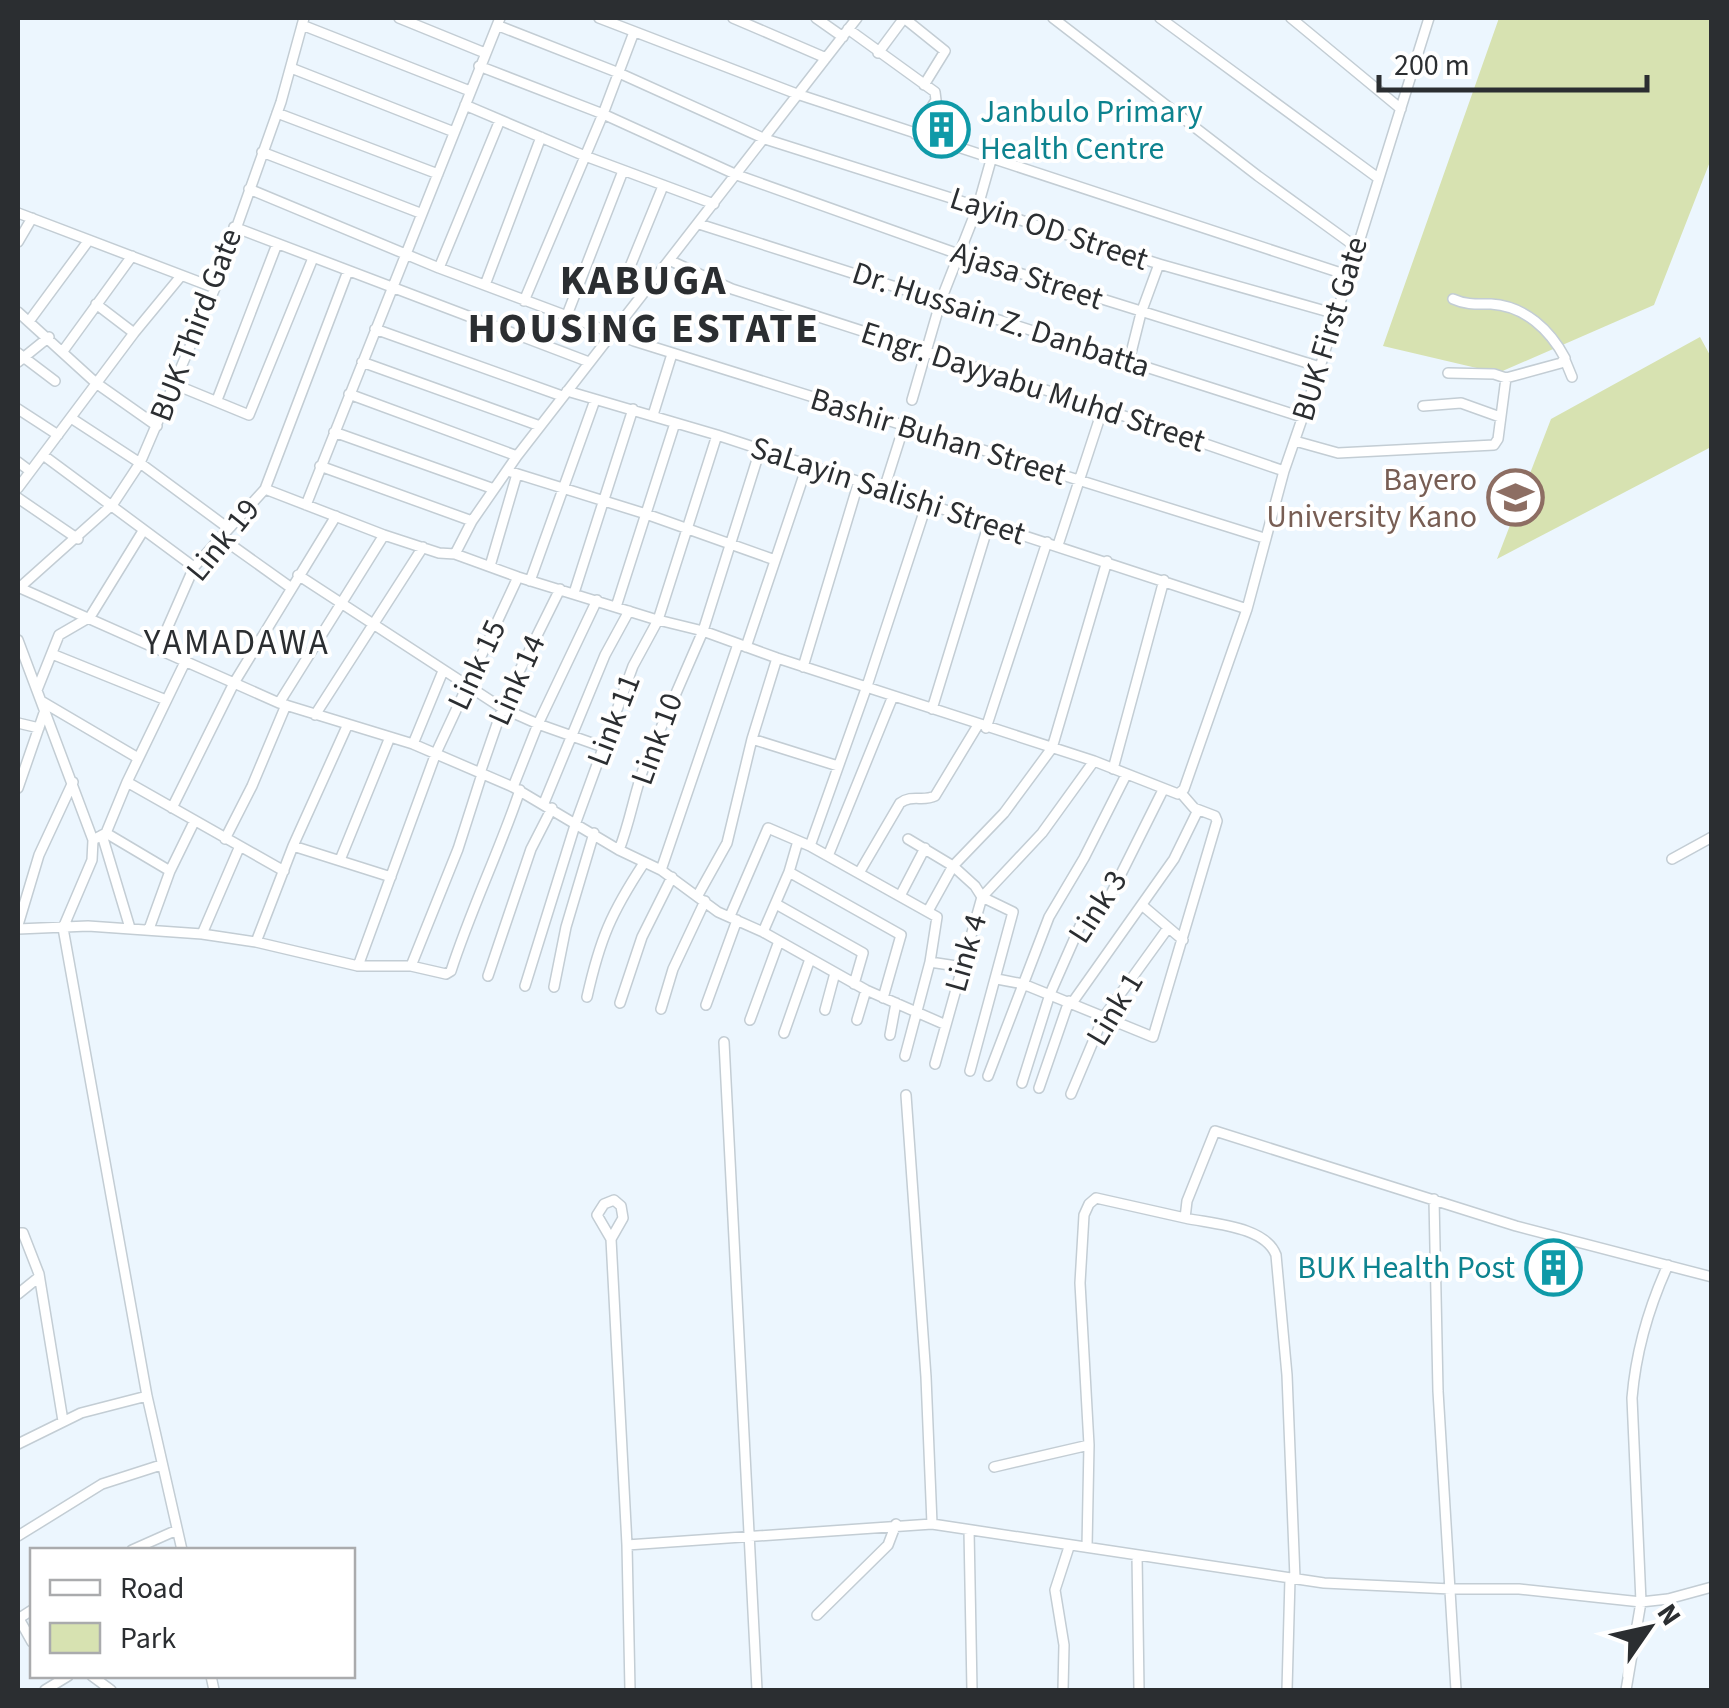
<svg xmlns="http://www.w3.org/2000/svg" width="1729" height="1708" viewBox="0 0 1729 1708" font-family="'Source Sans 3',sans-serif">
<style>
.green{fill:#d7e2b1}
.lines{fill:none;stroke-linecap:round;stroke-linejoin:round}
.minor-casing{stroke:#c3cdd4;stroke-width:12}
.minor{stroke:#fff;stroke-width:9}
.labels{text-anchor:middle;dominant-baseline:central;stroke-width:8;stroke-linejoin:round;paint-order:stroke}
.culture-label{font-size:32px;fill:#0d838f;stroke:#fff;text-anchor:start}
.street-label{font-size:32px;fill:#2b2e31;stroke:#fff}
.education-label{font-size:32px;fill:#785e54;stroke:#fff;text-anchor:end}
.neighbourhood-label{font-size:35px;letter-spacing:2.5px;fill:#2b2e31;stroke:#fff}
.district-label{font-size:42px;font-weight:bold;letter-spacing:2.5px;fill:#2b2e31;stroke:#fff}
</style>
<rect width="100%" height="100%" fill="#ecf6fe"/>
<path class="green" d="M1499 18H1711V159L1654 305 1498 373 1383 346Z
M1700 337 1711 357V447L1497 559 1551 419Z"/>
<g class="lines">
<defs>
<path id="minor" d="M399 18 485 53
M599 18 797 94 1347 275
M733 18 826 58
M816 18 843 37
M904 18 945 51 924 85
M1053 18 1258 176 1356 247
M1160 18 1378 178
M1291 18 1401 109
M302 25 470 91
M499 26 619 73 765 139 1159 264 1336 314
M848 29 935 92 936 100 915 134
M878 53 904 18
M479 66 603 114 737 175 961 255 1320 367
M291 68 454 132
M465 105 585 156 714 204
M277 113 438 174
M262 152 420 213
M249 189 439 268 634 341 1264 538
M18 213 215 288
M699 224 1302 417
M234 227 589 362
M18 242 32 218
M671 261 732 289 1092 405 1284 471
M439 268 500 120
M485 285 541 137
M640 297 627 274 663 186
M524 301 603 114 634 32
M96 304 134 333
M18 312 96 383 157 426
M567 315 623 171
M30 320 89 240
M375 329 562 396
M63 351 132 256
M18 353 55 381
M1565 360 1572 377
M1129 361 1141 313 1159 264
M18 362 49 337
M362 362 540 426
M1448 373 1494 374 1506 378
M176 385 249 415 313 258
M567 391 717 435 1247 609
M349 394 517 456
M217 400 277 244
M912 400 941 300 978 206 991 160
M1423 406 1461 403 1500 417
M18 409 58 435
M653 415 672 354
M71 418 140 463 228 528
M334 432 494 489
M1295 441 1338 453 1494 445 1498 439 1506 378 1561 363 1565 358C1550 330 1525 306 1491 304 1477 304 1466 305 1453 299
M43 455 194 567
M18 462 30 471
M320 466 472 521
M508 471 646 514 775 560
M18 488 134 333 181 276
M265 489 384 535 439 553 455 554 518 577 654 619 703 631 777 658 1094 761 1178 794 1184 789 1247 609 1284 471 1320 367 1429 18
M884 489 904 426
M18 498 78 539
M306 505 500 18
M220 537 290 587
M1058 545 1103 408
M455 554 472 521 517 456 857 18
M490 566 517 474
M298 575 502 708 538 724 603 747
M530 581 595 400
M20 588 279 703 413 744 513 787 619 850 661 870 718 912 763 932 866 990 946 1025
M18 589 113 504 140 463 215 288 281 102 304 18
M574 593 633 409
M616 607 675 423
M18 640 93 840 92 860 63 928 147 1396 182 1550
M159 647 194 567 265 489 348 271
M746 647 807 466
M52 654 166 700
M803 667 859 481
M37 690 59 635 90 617 143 531
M41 701 138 758
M279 703 384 535
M932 709 989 523
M315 715 423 547
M18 723 39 728
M986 728 1047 542
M752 739 838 766
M413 744 443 671
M1113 769 1164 580
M480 773 506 698 560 589
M127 782 284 871
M513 787 538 724 597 600
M18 788 45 710
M544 803 605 655 629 611
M172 808 234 683 336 516
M106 833 170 871
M102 835 130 928
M225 839 252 786 286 705
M908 839 953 866 975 886 982 897 1013 912 970 1071
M93 840 106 833 127 782 186 660
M293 846 391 877
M810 846 867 686 927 503
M619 850C630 822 634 794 644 767L703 631 760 450
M828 856 893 696
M1672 859 1712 837
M340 860 390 737
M661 870 738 644
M789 872 901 935 883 998
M859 873 900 803C912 794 923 802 935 796L978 725
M698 895 727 843 752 739 777 658
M900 896 925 848
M776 904 863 953 854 984
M1143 906 1183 940
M928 911 953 866 1004 813 1052 748 1107 561
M730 916 768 828 810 846 937 917 930 962 905 1056
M18 925 39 855 73 782
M18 929 88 926 202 934 256 942 358 966H411L446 974 451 971C471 909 499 852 520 790
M149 929 170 871 194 822
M763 932 789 872 798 841
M202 934 239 848
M256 942 293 846 348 724
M930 962 963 967
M358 966 436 753 518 577
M411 966 458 849 482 774
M488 976 531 849 552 808
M997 979 1023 984 1153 1037 1217 821 1215 816 1194 808 1181 793
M525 986 576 822 633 666 658 620 717 435
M554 987 566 927 594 833
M587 997C600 939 611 913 644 863
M620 1003 642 937 672 877
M1072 1003 1174 859 1198 810
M706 1005 737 920
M661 1009 673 969 705 901
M825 1010 835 973
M750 1020 779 941
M857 1020 866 990
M784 1033 810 959
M890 1035 896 1003
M724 1042 757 1690
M935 1064 982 897 1042 833 1094 761
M988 1076 1049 917 1084 858 1126 775
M1022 1083 1050 994 1080 926 1098 913 1112 892 1163 790
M1039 1088 1069 1001
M1071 1094 1103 1018 1168 928
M906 1095 926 1377 932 1524
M1434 1199 1438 1391 1456 1690
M18 1233H23L39 1274 63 1421
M611 1239 623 1218 621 1206 614 1200 604 1204 597 1215 611 1239 627 1545 630 1690
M18 1294 39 1277
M18 1444 81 1413 147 1396
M994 1467 1089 1445
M969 1530 972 1690
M18 1536 102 1484 161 1465
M627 1545 932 1524 1324 1583 1451 1589H1519L1641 1602 1668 1599 1712 1587
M1087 1547 1089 1445 1080 1283 1084 1215 1089 1204 1096 1198 1185 1218
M132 1550 177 1530
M1137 1555 1139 1690
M1295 1578 1287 1375 1276 1255C1265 1226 1212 1224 1185 1218L1187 1201 1215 1131 1516 1226 1712 1277
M817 1615 888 1545 896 1524
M18 1617 32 1642
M18 1619 32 1610
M92 1676 111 1690
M211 1676 214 1690
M45 1690 68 1676
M1063 1690 1064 1645 1055 1590 1069 1547
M1287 1690 1290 1578
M1626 1690 1641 1602 1632 1398C1636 1350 1648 1309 1668 1265"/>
</defs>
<use href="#minor" class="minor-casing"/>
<use href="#minor" class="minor"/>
</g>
<defs>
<symbol id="building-ring" viewBox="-11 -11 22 22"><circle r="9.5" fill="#fff" stroke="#0f9aa8" stroke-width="1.5"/><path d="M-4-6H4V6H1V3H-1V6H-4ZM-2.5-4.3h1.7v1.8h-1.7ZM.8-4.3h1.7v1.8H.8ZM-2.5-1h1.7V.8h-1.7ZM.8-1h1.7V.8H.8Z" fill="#0f9aa8"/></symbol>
<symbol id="university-ring" viewBox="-11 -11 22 22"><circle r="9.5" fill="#fff" stroke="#8d6e63" stroke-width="1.5"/><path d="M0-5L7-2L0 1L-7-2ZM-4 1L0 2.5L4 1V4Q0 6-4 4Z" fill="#8d6e63"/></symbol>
</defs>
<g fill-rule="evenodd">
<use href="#building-ring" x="910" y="98" width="63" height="63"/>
<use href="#university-ring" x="1484" y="466" width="63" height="63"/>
<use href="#building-ring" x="1522" y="1236" width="63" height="63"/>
</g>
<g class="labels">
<g class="culture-label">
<text x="980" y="112">Janbulo Primary<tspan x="980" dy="37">Health Centre</tspan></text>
<text x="1515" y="1268" text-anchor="end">BUK Health Post</text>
</g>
<g class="street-label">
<text transform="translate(1049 229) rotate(18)">Layin OD Street</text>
<text transform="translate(1027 276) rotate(18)">Ajasa Street</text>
<text transform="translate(1001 320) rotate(18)">Dr. Hussain Z. Danbatta</text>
<text transform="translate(196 325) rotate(-69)">BUK Third Gate</text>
<text transform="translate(1330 329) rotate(-73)">BUK First Gate</text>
<text transform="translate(1033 387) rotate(18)">Engr. Dayyabu Muhd Street</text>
<text transform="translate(938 437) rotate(17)">Bashir Buhan Street</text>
<text transform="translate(888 491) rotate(18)">SaLayin Salishi Street</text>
<text transform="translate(223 540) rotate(-51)">Link 19</text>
<text transform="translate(477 665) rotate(-65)">Link 15</text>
<text transform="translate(517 680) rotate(-66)">Link 14</text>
<text transform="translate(614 720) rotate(-69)">Link 11</text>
<text transform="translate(657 739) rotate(-70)">Link 10</text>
<text transform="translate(1098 907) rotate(-57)">Link 3</text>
<text transform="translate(966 953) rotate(-74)">Link 4</text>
<text transform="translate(1115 1009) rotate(-59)">Link 1</text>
</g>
<g class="education-label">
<text x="1477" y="480">Bayero<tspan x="1477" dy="37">University Kano</tspan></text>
</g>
<g class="neighbourhood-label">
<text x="237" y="643">YAMADAWA</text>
</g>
<g class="district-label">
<text x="644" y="281">KABUGA<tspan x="644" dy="48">HOUSING ESTATE</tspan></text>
</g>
</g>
<rect width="1729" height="1708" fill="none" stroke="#2b2e31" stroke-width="40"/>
<rect x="30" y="1548" width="325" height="130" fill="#ffffff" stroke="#aaabad" stroke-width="2.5"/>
<rect x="50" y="1580" width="50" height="15" fill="#ffffff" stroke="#aaabad" stroke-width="2.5"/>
<text x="120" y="1598" font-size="30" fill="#2b2e31">Road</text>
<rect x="50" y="1623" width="50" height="30" fill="#d7e2b1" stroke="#aaabad" stroke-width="2.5"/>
<text x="120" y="1648" font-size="30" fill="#2b2e31">Park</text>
<g transform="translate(1649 1628) rotate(56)" stroke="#ffffff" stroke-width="8" paint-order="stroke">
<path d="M0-8L18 38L0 25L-18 38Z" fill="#2b2e31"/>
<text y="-15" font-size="28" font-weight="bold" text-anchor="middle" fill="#2b2e31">N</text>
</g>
<path d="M1379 75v15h268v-15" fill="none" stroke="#2b2e31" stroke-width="5"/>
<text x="1394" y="75" font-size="30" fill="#2b2e31" stroke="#ffffff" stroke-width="8" paint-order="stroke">200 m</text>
</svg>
